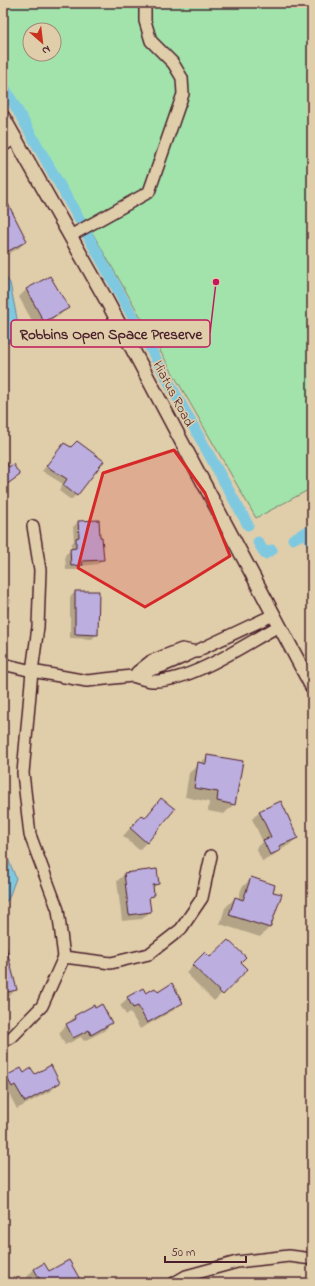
<svg xmlns="http://www.w3.org/2000/svg" width="315" height="1286" viewBox="0 0 315 1286" font-family="'Indie Flower',sans-serif">
<style>
.green{fill:#a2e3ac;stroke:#76816c;fill-rule:evenodd}
.water{fill:#7fc9e0;stroke:#6a8598}
.shadow{fill:#0003}
.lines{fill:none;stroke-linecap:round;stroke-linejoin:round}
.canal{stroke:#7fc9e0;stroke-width:11}
.building{fill:#bcafe0;stroke:#4a1f2b}
.minor-casing{stroke:#4a1f2b;stroke-width:14}
.tertiary-casing{stroke:#4a1f2b;stroke-width:16}
.minor{stroke:#e0ceab;stroke-width:11}
.tertiary{stroke:#e0ceab;stroke-width:13}
.marked{fill:#d62828;fill-opacity:0.2;stroke:#d62828;stroke-width:3;stroke-linejoin:round}
.labels{text-anchor:middle;dominant-baseline:central;stroke-width:3;stroke-linejoin:round;paint-order:stroke}
.street-label{font-size:14px;fill:#4a1f2b;stroke:#e0ceab}
.leader{fill:none;stroke:#c2185b;stroke-width:1.5}
.callout-dot{fill:#c2185b;stroke:#e0ceab;stroke-width:1.5}
.callout{fill:#e0ceab;stroke:#c2185b;stroke-width:1.5}
.callout-label{font-size:15px;text-anchor:middle;font-weight:bold;fill:#4a1f2b}
</style>
<rect width="100%" height="100%" fill="#e0ceab"/>
<filter id="ink" filterUnits="userSpaceOnUse"><feTurbulence type="fractalNoise" baseFrequency=".025" numOctaves="2"/><feDisplacementMap in="SourceGraphic" scale="8" xChannelSelector="R" yChannelSelector="G"/><feConvolveMatrix kernelMatrix="1 2 1 2 8 2 1 2 1" color-interpolation-filters="sRGB"/></filter>
<g filter="url(#ink)">
<path class="green" d="M3 3H312V488L256 518 3 77ZM30 30H54V54H30Z"/>
<path class="water" d="M3 274 10 283 19 329 14 338 3 346Z
M3 847 16 878 8 900 3 902Z"/>
<path class="shadow" d="M3 206 26 241 19 248 3 257Z
M49 277 68 307 60 315 36 328 19 297 26 290Z
M60 450 76 495 71 500 59 491 63 484 42 471Z
M3 459 9 468 19 475 3 488Z
M98 521 103 559 98 564 81 566 77 570H66L65 555 71 550V544L74 541 73 527 78 522Z
M3 588 7 589 5 597 11 599 5 622 3 624Z
M75 592 97 634 92 639 70 638V597Z
M208 756 234 804 224 814 208 811 209 802 185 797 189 773Z
M161 799 147 842 139 850 123 836 141 816 144 819Z
M260 811 297 838 289 845 279 850 272 857 262 861 256 848 263 842 252 819Z
M125 874 158 883 152 889 153 896 148 900 150 912 142 919 122 921 117 881Z
M252 878 272 892 269 928 260 937 220 924 225 908 235 898 238 899 242 887Z
M3 949 16 989 7 999 3 1000Z
M205 954 210 959 240 962 247 969 214 1001 186 973Z
M157 993 182 1002 174 1010 140 1029 130 1012 126 1015 120 1005 128 998Z
M75 1016 111 1023 104 1031 84 1041 81 1037 65 1045 59 1033Z
M24 1074 34 1075 59 1082 52 1090 17 1109 8 1092 4 1094 3 1091V1080L7 1077Z
M34 1269 48 1272 81 1283H31L27 1277Z"/>
<g class="lines">
<path class="canal" d="M3 85 79 219
M88 236 248 525
M293 539 306 532 312 543
M258 542 265 554 272 550"/>
</g>
<path class="building" d="M3 194 27 241 3 254Z
M50 276 69 308 44 322 26 289Z
M77 441 104 461 77 496 63 485 67 479 46 466 64 443 71 447Z
M3 458 9 467 13 464 20 475 3 487Z
M99 520 100 537H102L104 560 82 561 83 565 71 566 70 549 76 548V538L79 537 78 521Z
M75 591H99L98 635 75 634Z
M207 755 243 761 235 805 217 801 218 792 194 788 198 762 206 764Z
M161 798 175 809 147 843 130 828 141 815 145 818Z
M281 801 298 838 279 846 281 850 270 855 263 840 271 837 259 811Z
M157 869 159 884 153 885 154 896 149 897 151 912 129 915 124 873Z
M251 877 275 885 273 892 282 894 270 928 229 915 235 897 243 900Z
M228 940 246 957 241 962 248 969 223 995 192 965 205 952 210 957Z
M6 947 17 990 3 993V948Z
M172 983 183 1003 147 1023 138 1006 133 1008 127 997 143 988 146 993 155 988 158 992Z
M102 1004 112 1023 91 1035 89 1030 73 1038 66 1024 76 1019 74 1016 94 1005 95 1008Z
M51 1065 60 1083 25 1102 15 1085 12 1087 6 1076 21 1068 24 1073 31 1068 35 1074Z
M69 1260 82 1283H42L34 1269 44 1263 49 1271Z"/>
<g class="lines">
<defs>
<path id="minor" d="M3 146 15 138
M70 236 149 192 183 94 182 78 173 63 151 41 145 21V3
M33 526 40 570 38 627 32 671 23 773 30 835 58 910 64 957
M3 664 32 671 87 681 132 676 163 666 186 656 273 615
M137 672 151 661 182 649 197 652
M132 676C140 678 149 682 156 681 194 680 245 644 279 626
M64 957 111 963 149 954 181 929 202 898 211 856
M3 1042 12 1037 42 1006 64 957
M174 1283 186 1276 237 1262 289 1256 312 1259"/>
<path id="tertiary" d="M3 117 108 303 312 687"/>
</defs>
<use href="#minor" class="minor-casing"/>
<use href="#tertiary" class="tertiary-casing"/>
<use href="#minor" class="minor"/>
<use href="#tertiary" class="tertiary"/>
</g>
</g>
<path class="marked" d="M174 450 205 493 230 556 188 582 145 607 78 568 88 527 103 473Z"/>
<g class="labels">
<g class="street-label">
<text transform="translate(173 394) rotate(62)">Hiatus Road</text>
</g>
</g>
<path class="leader" d="M216 282L210 333"/>
<circle class="callout-dot" cx="216" cy="282" r="4"/>
<rect class="callout" x="11" y="320" width="199" height="27" rx="4"/>
<g class="callout-label">
<text x="111" y="339">Robbins Open Space Preserve</text>
</g>
<rect width="315" height="1286" fill="none" stroke="#e0ceab" stroke-width="16"/>
<rect x="8" y="8" width="299" height="1270" fill="none" stroke="#4a1f2b" stroke-width="1.5" filter="url(#ink)"/>
<g transform="translate(42 42) rotate(152)"><circle r="19" fill="#e0ceab" stroke="#a48878"/>
<path d="M0-3L7 15L0 10L-7 15Z" fill="#c8321e"/>
<text y="-6" font-size="11" font-weight="bold" text-anchor="middle" fill="#4a1f2b">N</text>
</g>
<path d="M165 1256v6h81v-6" fill="none" stroke="#4a1f2b" stroke-width="2"/>
<text x="171" y="1256" font-size="12" fill="#4a1f2b" stroke="#e0ceab" stroke-width="3" paint-order="stroke">50 m</text>
</svg>
